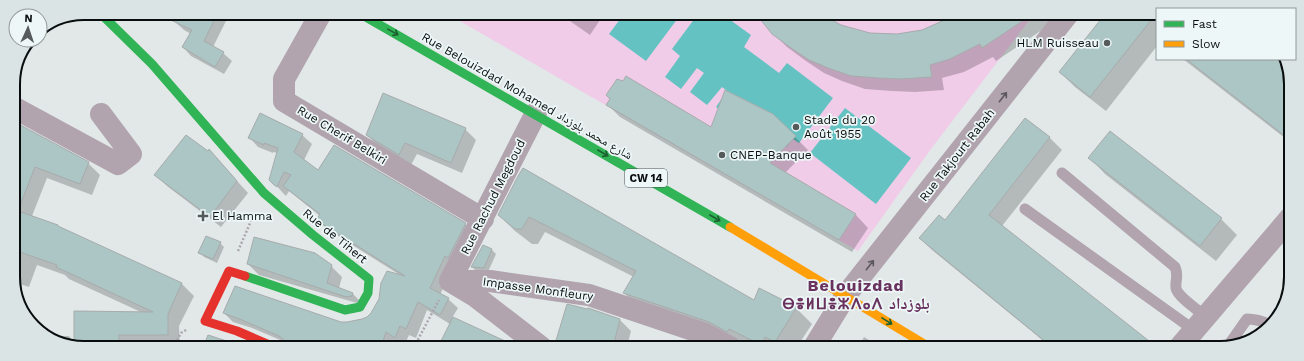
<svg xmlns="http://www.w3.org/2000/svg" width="1304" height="361" viewBox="0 0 1304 361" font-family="'Work Sans','Noto Naskh Arabic','Noto Sans Tifinagh',sans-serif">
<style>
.green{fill:#f0cce9}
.water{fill:#65c2c2}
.shadow{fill:#0003}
.building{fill:#acc5c5;stroke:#a7abab}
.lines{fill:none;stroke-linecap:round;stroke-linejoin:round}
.path{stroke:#aba6ac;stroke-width:2.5;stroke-dasharray:2 2;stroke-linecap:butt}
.lane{stroke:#b1a4ae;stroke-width:11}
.street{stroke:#b1a4ae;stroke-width:22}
.fast{stroke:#30b455;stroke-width:9}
.slow{stroke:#ff9f0a;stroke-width:9}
.jam{stroke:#e5322d;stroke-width:9}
.oneway{stroke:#1c6031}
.oneway2{stroke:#5d585e}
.poi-dot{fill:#555a5a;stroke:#edf7f7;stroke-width:1.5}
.labels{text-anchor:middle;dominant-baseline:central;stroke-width:3.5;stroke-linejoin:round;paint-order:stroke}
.shield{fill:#edf7f7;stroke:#4d5353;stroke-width:1}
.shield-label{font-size:11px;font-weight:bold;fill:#090d0d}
.poi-label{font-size:12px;fill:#090d0d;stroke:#edf7f7;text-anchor:start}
.street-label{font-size:12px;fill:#090d0d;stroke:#edf7f7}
.district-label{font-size:16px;font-weight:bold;letter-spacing:1px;fill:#69315e;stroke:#edf7f7}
.rim{fill:none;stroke:#090d0d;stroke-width:2}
</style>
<rect width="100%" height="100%" fill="#e2e8e8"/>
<path class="green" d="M446 13 1034 14 931 149 858 251Z"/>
<path class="water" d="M624 14H681L646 61 609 34Z
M698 14H722L751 35 744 47 779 73 787 63 833 98 799 143 793 139 786 147 773 137 734 120 716 107 727 91 722 87 707 105 690 92 704 73 697 68 681 89 665 77 680 56 672 49Z
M845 108 911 158 876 204 810 153Z"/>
<path class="shadow" d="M180 13H230L213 47 223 53 232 61 224 74 191 56 183 47 191 34 184 30 175 22Z
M503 14H513L510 18Z
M561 14H604L590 35 567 19Z
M758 14H819L841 26 870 34 898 35 922 31 960 14H1058L1048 26 996 61 993 57 964 72 942 78 944 90 915 92 892 91 865 89 842 81 824 73 806 61 787 47 773 33Z
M1106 14H1157V46L1106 111 1075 87 1060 72Z
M1183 59H1284L1290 70V142Z
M607 104 711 128 773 115 808 150 785 173 856 215 868 228 852 252 620 117Z
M13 123 88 163 100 175 92 195 47 178 32 216 60 228 182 284 194 296 179 326 180 347H86L143 313 69 279 65 275 37 265 29 287 14 282Z
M465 129 476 140 462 173 417 154 411 165 378 146 367 135Z
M1110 132 1221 219 1237 235 1216 261 1105 174 1090 158Z
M302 135 312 144 304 160 318 171 465 224 474 233 454 265 440 295 448 299 458 308 452 318 508 344 512 347H441L450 324 427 310 416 338 409 335 404 346 395 340 393 347H287V343L252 328 233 322 224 313 341 323 363 320 371 314 400 275 327 229 318 220 320 216 289 191 286 196 283 193 274 183 278 153 273 152V153L258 147 249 137Z
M1049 137 1062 150 1002 226 1157 348H1052L932 250 920 238 945 221Z
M209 150 248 193 221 227 167 186 155 174 208 153Z
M519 176 754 301 796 308 812 324 797 347H751L744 344 743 347 726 338 640 309 624 293 634 277 545 232 538 244H532L515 231 499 215Z
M220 243 224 247 217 263 204 257 200 252Z
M483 246 492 250 496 254 488 272 476 271 472 267Z
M248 264 331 266 342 277 339 288 353 294 364 305 259 275Z
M30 320H36L45 330V333L34 327Z
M620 320 631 331 627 347H558L555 345Z
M50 336H69L78 347H70Z
M864 337 881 347H858Z"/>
<path class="building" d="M156 13H218L204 41 224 52 215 67 182 47 192 30Z
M756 14H821L841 25 870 33 897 34 922 30 958 14H1033L982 48 980 44 950 59 930 65 932 77 901 79 878 78 851 76 828 68 809 60 791 48 772 34Z
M1105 14H1156L1090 97 1059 72Z
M1186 59H1284L1290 70V140Z
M626 76 711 127 725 90 773 114 796 136 770 163 856 214 839 240 606 105 610 99 606 95 617 79 623 81Z
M383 93 466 128 451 163 405 143 399 155 366 135Z
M260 113 303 134 294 152 318 170 334 145 466 223 448 258 445 256 430 288 449 298 440 315 418 302 406 329 400 326 395 338 386 332 381 347H286L284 340 279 336 242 320 223 313 235 286 341 322H347L362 319 367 317 371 313 379 299 381 283 387 271 405 276 316 220 320 214 283 186 291 175 284 172 277 187 273 184 269 180 278 148 264 143V145L248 138Z
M1025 118 1050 137 989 215 1158 348H1053L919 238 939 215 945 220Z
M13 121 89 162 80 184 35 167 18 211 58 225V226L182 283 168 314V335H119V347H74V311L153 312 56 267 57 265 14 250Z
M1110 131 1222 218 1200 246 1088 158Z
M186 135 208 151 209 149 237 181 210 217 154 175Z
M523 168 754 300 759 288 797 307 775 342 765 337 761 345 729 329 727 332 709 322 623 293 636 271 529 217 522 229H515L498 215 518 176Z
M206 236 221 242 213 259 198 253Z
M254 237 315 253 332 265 327 283 353 293 352 296 346 297 247 264Z
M483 245 492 249 484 268 471 267Z
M567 304 587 309 588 308 620 319 613 347H554Z
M453 317 518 347H438Z
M208 335 233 343 242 347H203Z"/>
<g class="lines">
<path class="path" d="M238 251 254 214
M173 347 181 333 186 330
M414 347 439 300"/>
<path class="lane" d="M1062 173 1175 267C1179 276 1175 280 1176 288 1177 296 1199 311 1205 316
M1025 209 1194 330
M1228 346 1247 319C1256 319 1262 321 1270 325"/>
<path class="street" d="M321 13 284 79V101L483 219
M13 107 118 164 131 154 101 114
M450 281 536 113
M541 347 475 296 450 281H490L589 295 705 334 730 347
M814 347 846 295 1068 14
M1179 348 1290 218"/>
<path class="fast" d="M100 13 152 64 264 193 313 235 369 279 368 293 360 307 345 310 245 276
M359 13 730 227"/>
<path class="slow" d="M730 227 931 348"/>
<path class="jam" d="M245 276 229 271 205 321 237 331 274 347"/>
</g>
<defs><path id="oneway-shaft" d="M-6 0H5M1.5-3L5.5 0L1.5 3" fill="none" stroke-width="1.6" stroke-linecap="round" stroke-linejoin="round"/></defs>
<g class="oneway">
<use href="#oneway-shaft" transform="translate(393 32) rotate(29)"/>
<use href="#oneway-shaft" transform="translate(603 153) rotate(30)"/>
<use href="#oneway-shaft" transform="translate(715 218) rotate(30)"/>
<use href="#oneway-shaft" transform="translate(887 321) rotate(32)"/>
</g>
<g class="oneway2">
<use href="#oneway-shaft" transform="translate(1003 97) rotate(-52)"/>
<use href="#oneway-shaft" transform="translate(870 265) rotate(-52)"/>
</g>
<g class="poi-dot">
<circle cx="1107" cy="43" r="4"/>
<circle cx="796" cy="127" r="4"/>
<circle cx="722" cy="155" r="4"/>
<path d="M201 210h4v4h4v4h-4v4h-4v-4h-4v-4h4z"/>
</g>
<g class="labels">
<rect class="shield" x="625" y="169" width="42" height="18" rx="3"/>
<g class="shield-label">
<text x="646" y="178">CW 14</text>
</g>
<g class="poi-label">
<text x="1099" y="43" text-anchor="end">HLM Ruisseau</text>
<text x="804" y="120">Stade du 20<tspan x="804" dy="14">Août 1955</tspan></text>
<text x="730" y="155">CNEP-Banque</text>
<text x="212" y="216">El Hamma</text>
</g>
<g class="street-label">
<text transform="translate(527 96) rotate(30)">Rue Belouizdad Mohamed شارع محمد بلوزداد</text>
<text transform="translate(342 135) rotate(31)">Rue Cherif Belkiri</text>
<text transform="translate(957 155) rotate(-52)">Rue Takjourt Rabah</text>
<text transform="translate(493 197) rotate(-63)">Rue Rachud Megdoud</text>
<text transform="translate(335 236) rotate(39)">Rue de Tihert</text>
<text transform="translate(538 289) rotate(8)">Impasse Monfleury</text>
</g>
<g class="district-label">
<text x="856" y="285">Belouizdad<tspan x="856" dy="18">ⴱⴻⵍⵡⴻⵣⴷⴰⴷ بلوزداد</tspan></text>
</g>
</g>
<path d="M0 0H1304V361H0ZM84 20H1220A64 64 0 0 1 1284 84V277A64 64 0 0 1 1220 341H84A64 64 0 0 1 20 277V84A64 64 0 0 1 84 20Z" fill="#dbe4e4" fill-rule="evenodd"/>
<path class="rim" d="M84 20H1220A64 64 0 0 1 1284 84V277A64 64 0 0 1 1220 341H84A64 64 0 0 1 20 277V84A64 64 0 0 1 84 20Z"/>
<rect x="1156" y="8" width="140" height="52" fill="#edf7f7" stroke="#929999"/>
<rect x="1164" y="21" width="20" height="6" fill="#30b455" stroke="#929999"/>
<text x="1192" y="28" font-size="12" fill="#090d0d">Fast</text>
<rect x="1164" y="41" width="20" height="6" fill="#ff9f0a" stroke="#929999"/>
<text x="1192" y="48" font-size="12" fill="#090d0d">Slow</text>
<g transform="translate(28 28) rotate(3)"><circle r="19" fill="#edf7f7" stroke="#929999"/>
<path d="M0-3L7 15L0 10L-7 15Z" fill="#555a5a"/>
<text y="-6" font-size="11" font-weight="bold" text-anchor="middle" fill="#090d0d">N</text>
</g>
</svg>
